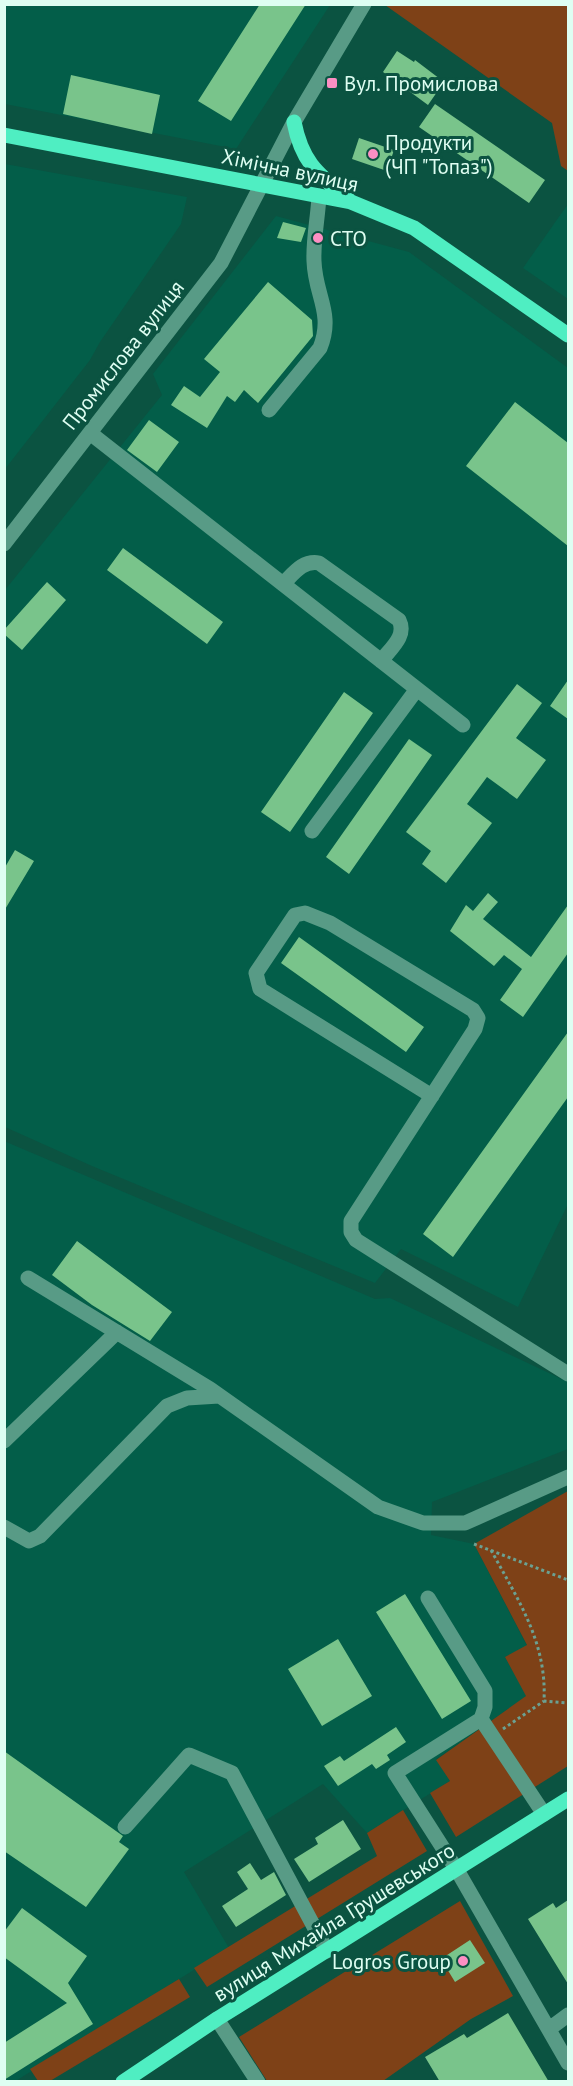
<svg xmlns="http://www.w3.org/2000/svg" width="573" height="2086" viewBox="0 0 573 2086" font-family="'PT Sans',sans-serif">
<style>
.built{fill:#035e49}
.green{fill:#7e4117}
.building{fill:#79c48b}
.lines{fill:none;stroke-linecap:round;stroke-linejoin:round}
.path{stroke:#6ba192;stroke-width:3;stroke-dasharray:3 3;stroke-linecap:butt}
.minor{stroke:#589b86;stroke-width:15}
.major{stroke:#4feec2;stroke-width:15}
.poi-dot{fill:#fc8fc3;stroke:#0b5341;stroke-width:2}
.labels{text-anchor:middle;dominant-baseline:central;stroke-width:6;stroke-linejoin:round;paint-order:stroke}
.poi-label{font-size:21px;fill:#defef2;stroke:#0b5341;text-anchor:start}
.street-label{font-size:21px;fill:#defef2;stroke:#0b5341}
</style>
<rect width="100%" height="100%" fill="#0b5341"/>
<path class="built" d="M4 5H330L236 149 5 104Z
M5 164 187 197 181 224 100 342 90 360 5 469Z
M568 204V299L523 268Z
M276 216 409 252 568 368V1204L518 1307 401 1249 375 1283 92 1166 5 1127V590L162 395 153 374Z
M4 1141 375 1299 390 1298 568 1382V1449L432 1502 431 1535 474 1544 527 1646 505 1657 527 1696 436 1759 450 1781 367 1833 323 1784 184 1872 229 1948 14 2082 4 2081Z"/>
<path class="green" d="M385 5H568V171L561 166 552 123Z
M568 1491V1766L456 1837 430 1793 450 1781 436 1760 526 1696 505 1657 527 1645 474 1544Z
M403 1810 427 1851 207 1987 194 1968 377 1856 367 1833Z
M460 1901 513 1996 471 2019 383 2081H267L239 2037Z
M179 1979 190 1997 50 2081H38L30 2069Z"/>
<path class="building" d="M260 4H306L231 121 198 101Z
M397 51 414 62 415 60 444 82 428 105 383 72Z
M71 75 160 95 152 134 63 114Z
M435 104 545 180 529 203 419 127Z
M359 138 394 150 387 171 352 159Z
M283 222 306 228 301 242 277 238Z
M268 282 312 320 313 336 258 403 244 390 235 402 227 396 207 428 171 405 184 386 200 397 220 372 204 359Z
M515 402 568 443V546L466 466Z
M149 420 179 442 157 472 127 450Z
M123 548 223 622 207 644 107 570Z
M47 582 66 600 22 650 4 634V630Z
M568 680V719L550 706Z
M517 684 542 703 516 738 546 760 517 799 487 777 467 804 492 823 446 883 422 864 431 851 406 832Z
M344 692 373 713 290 832 261 812Z
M409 739 432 755 349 874 326 857Z
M15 850 34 861 4 911V869Z
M488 893 498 902 483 919 531 957 568 905V953L523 1017 500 1000 522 969 504 955 494 966 450 931 466 905 473 911Z
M299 937 424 1027 406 1052 281 963Z
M568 1032V1097L453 1257 423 1234Z
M77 1241 172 1312 150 1341 92 1305 52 1275Z
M405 1594 471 1701 442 1719 376 1612Z
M338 1639 372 1696 322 1726 288 1669Z
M396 1727 406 1742 387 1755 390 1760 376 1769 372 1764 338 1786 324 1766 340 1756 344 1761Z
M4 1751 123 1836 119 1842 129 1849 86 1907 4 1851Z
M343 1820 361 1849 309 1882 294 1859 318 1844 315 1838Z
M250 1863 261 1880 274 1872 286 1895 236 1927 222 1906 248 1889 237 1872Z
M568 1900V1984L528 1919 553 1903 556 1908Z
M22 1908 87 1956 68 1983 93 2024 4 2080V2043L67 2003 4 1957V1932Z
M470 1940 485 1963 455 1982 441 1959Z
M508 2013 549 2082H440L425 2057 464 2034 467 2038Z"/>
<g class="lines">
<path class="path" d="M474 1544 568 1580
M491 1550C518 1600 547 1642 544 1701L568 1703
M503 1729 544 1701"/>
<path class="minor" d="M269 410 320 348C334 313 315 296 314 261 313 240 318 217 319 196
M90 433 463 725
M4 544 221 263 294 122 364 4
M283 584C294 573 303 560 319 563L399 620C407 636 391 648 381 661
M312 831 417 689
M432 1096 260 989 256 973 295 915 305 913 330 923 473 1010 478 1018 475 1029 351 1221V1232L356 1240 568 1374
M28 1278 210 1389 378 1507 423 1523H465L568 1477
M4 1441 117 1332
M4 1527 29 1541 40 1536 167 1406 187 1398 219 1396
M428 1598 485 1691V1707L481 1719 395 1773 457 1870 568 2063
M481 1719 544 1814
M125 1827 189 1755 232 1773 327 1951
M217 2019 258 2082
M549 2029 568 2015"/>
<path class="major" d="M294 122C302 163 318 174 349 200
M4 135 351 202 414 228 568 335
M123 2082 217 2019 568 1799"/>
</g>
<g class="poi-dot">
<rect x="326" y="77" width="12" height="12" rx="3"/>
<circle cx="373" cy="154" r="6"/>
<circle cx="318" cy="238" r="6"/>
<circle cx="463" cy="1961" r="6"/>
</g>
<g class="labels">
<g class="poi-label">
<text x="344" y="83">Вул. Промислова</text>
<text x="385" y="142">Продукти<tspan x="385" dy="24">(ЧП "Топаз")</tspan></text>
<text x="330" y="238">СТО</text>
<text x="451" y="1961" text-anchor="end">Logros Group</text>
</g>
<g class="street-label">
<text transform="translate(290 170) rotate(12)">Хімічна вулиця</text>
<text transform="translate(123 355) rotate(-52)">Промислова вулиця</text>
<text transform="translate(334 1922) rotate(-32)">вулиця Михайла Грушевського</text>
</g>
</g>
<rect width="573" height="2086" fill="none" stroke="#defef2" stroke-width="12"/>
</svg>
